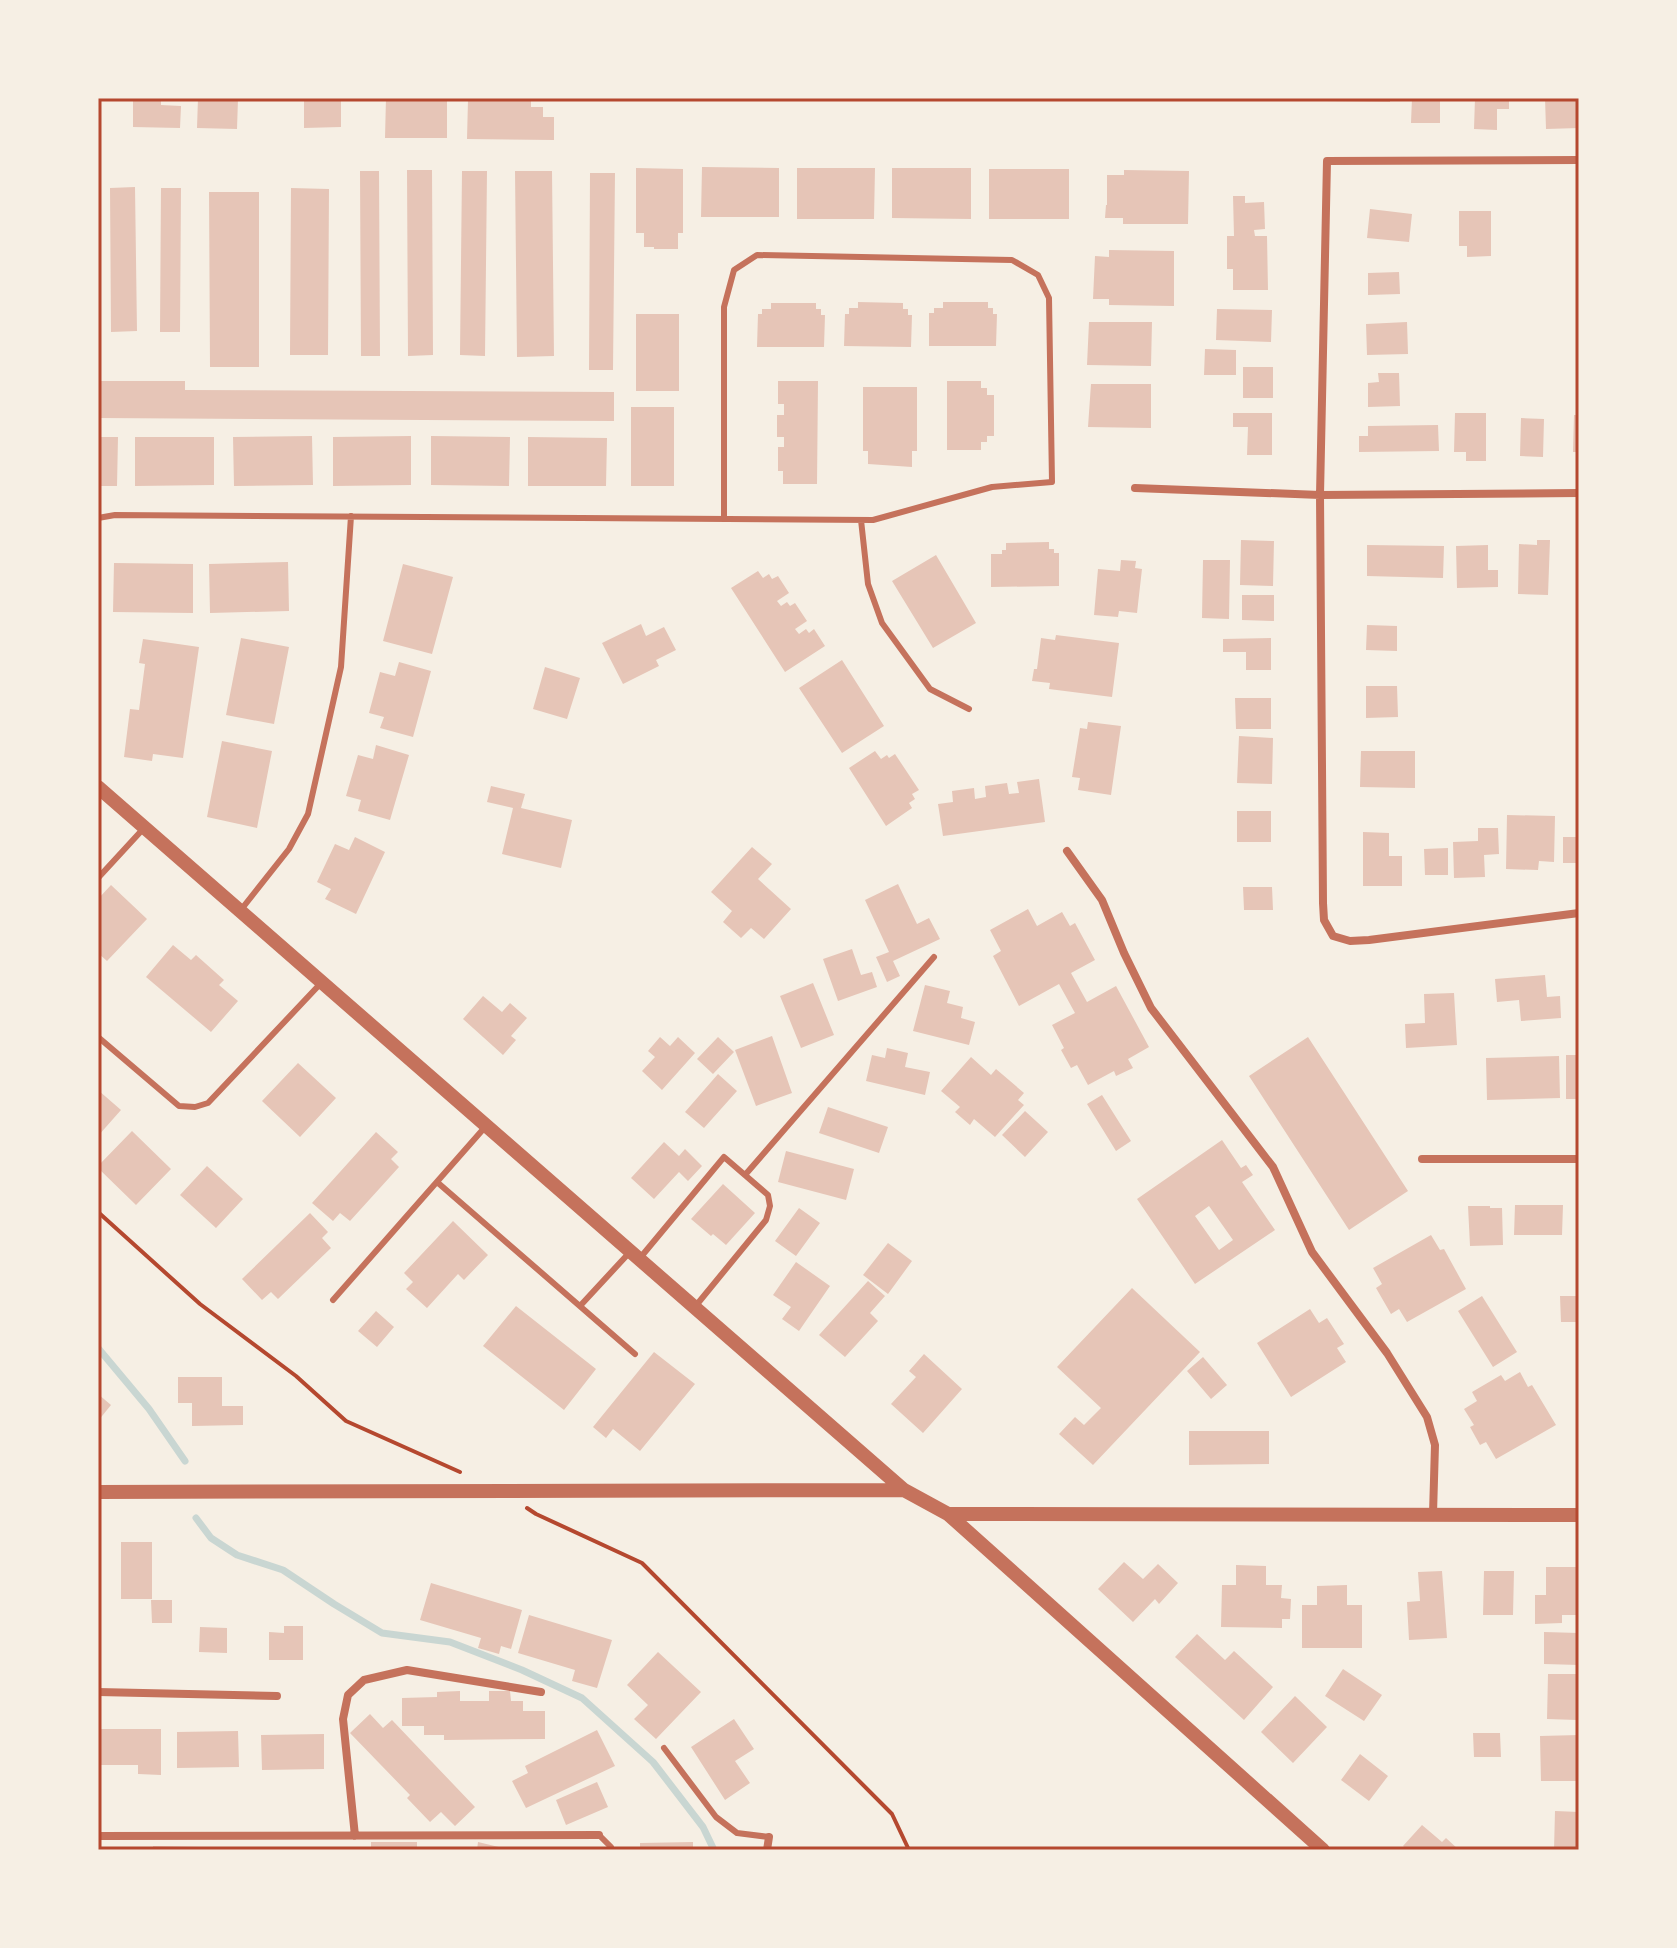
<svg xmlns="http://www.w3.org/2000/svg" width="1677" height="1948" viewBox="0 0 1677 1948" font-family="'Public Sans',sans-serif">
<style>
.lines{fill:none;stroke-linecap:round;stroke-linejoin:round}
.stream{stroke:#c9d6d2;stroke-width:7}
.building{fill:#e6c5b7;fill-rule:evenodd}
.path{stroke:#b5482f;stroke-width:4}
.service{stroke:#c5725c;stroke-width:6}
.minor{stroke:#c5725c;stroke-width:8}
.tertiary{stroke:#c5725c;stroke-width:14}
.neatline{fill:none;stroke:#b5482f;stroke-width:3}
</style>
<rect width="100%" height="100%" fill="#f6efe4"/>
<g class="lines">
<path class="stream" d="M98 1348 149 1409 185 1461
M196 1518 211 1538 237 1555 283 1570 334 1604 382 1633 450 1642 522 1670 582 1698 653 1762 703 1827 714 1850"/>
</g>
<path class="building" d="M133 98H161V105L181 106 180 128 133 127Z
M198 98 238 99 237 129 197 128Z
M304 98H341V127L304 128Z
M386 98H447V138H385Z
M1326 98H1390V102L1326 101Z
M1412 98H1440V123H1411Z
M1475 98H1509V109H1497V130L1474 129Z
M1545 98H1579V128L1546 129Z
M468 100 531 101V107H543V117H554V140L467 139Z
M702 167 779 168V217H701Z
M636 168 683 169V233H678V249H654V247H644V233H636Z
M797 168H875L874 219H797Z
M892 168H971V219L892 218Z
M989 169H1069V219H989Z
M407 170H432L433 355 408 356Z
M1124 170 1189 171 1188 224H1123V218H1105L1106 205H1107V175H1124Z
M360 171H379L380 356H361Z
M462 171H487L485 356 460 355Z
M515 171H552L554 356 517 357Z
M590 173H615L613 370H589Z
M135 187 137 331 111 332 110 188Z
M161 188H181L180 332H160Z
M291 188 329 189 328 355H290Z
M209 192H259V367H210Z
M1233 196H1245V203L1264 202 1265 229 1254 230 1255 236H1267L1268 290H1233V269H1227V236H1234Z
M1370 209 1412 214 1409 242 1367 238Z
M1459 211H1491V256L1467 257V246H1459Z
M1109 250 1174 251V306L1109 305V299H1093L1095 256 1109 257Z
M1399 272 1400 294 1368 295V273Z
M858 302 903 303V309H908V315H912L911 347 844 346 845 314H849V308H858Z
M943 302H988V308H993V314H997L996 346H929V313H934V308H943Z
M771 303H816V309H821V315H825L824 347H757L758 314H762V309H771Z
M1217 309 1272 310 1271 342 1216 340Z
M636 314H679V391H636Z
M1089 322H1152L1151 366 1087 365Z
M1407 322 1408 354 1367 355 1366 324Z
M1205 349 1236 350V375H1204Z
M1243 367H1273V398H1243Z
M1378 373H1399L1400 406 1368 407V383L1379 382Z
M98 381H185V390L614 392V421L98 418Z
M778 381H818L817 484H783V471H778V447H784V437H777V415H784V404H778Z
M947 381H981V388H987V395H994V436H987V442H981V450H947Z
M1091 384H1151V428L1088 427Z
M863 387H917V451H912V467L868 464V451H863Z
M631 407H674V486H631Z
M1233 413H1272V455H1247L1248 427H1233Z
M1455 413H1486V461H1466V452H1454Z
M1574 415H1579V452H1573Z
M1521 418 1544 419 1543 457 1520 456Z
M1438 425 1439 451 1359 452V436H1368V426Z
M312 436 313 485 234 486 233 437Z
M411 436V485L333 486V437Z
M431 436 510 437 509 486 431 485Z
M98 437H118L117 486H98Z
M135 437H214V485L135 486Z
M528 437 607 438 606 486H528Z
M1241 540 1274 541 1273 586 1240 585Z
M1537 540H1550L1548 595 1518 594 1519 544 1537 545Z
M1049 542V549H1054V553H1059V586L991 587V554H1002V550H1006V543Z
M1367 545 1444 546 1443 578 1367 576Z
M1488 545V570H1498V587L1457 588 1456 546Z
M936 555 976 623 933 648 892 581Z
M1121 560 1136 561 1135 568 1142 569 1137 613 1119 611 1118 617 1094 615 1098 569 1120 571Z
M1203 560H1230L1229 619 1202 618Z
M288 562 289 611 210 613 209 564Z
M114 563 193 564V613L113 612Z
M403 564 453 577 432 654 383 641Z
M758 571 763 578 769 574 772 579 778 576 789 593 777 601 781 606 787 602 790 606 795 603 807 621 795 629 799 634 806 629 809 633 814 629 825 646 785 672 731 588Z
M1242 595H1274V621L1242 620Z
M641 624 646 636 664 627 676 650 656 660 659 666 623 684 602 643Z
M1367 625 1397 626V651L1366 650Z
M1056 635 1119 643 1112 697 1049 689 1050 683 1032 681 1034 669H1037L1041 638 1055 640Z
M241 638 289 647 274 724 226 715Z
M1271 638V670H1246V652H1223V639Z
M143 639 199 647 183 758 153 754 152 761 124 757 130 709 139 710 145 664 139 663Z
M842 660 884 726 842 753 799 688Z
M399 662 431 671 413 737 380 728 384 717 369 713 380 672 395 676Z
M545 667 580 678 567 719 533 709Z
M1366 686H1397L1398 717 1366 718Z
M1235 698H1271V729H1236Z
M1088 722 1121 726 1111 795 1078 790 1080 778 1072 777 1080 728 1087 729Z
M1239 736 1273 738 1272 784 1237 783Z
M222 741 272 751 257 828 207 817Z
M376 745 409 755 390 820 358 811 361 800 346 796 358 755 373 759Z
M875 751 881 759 887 755 889 758 895 754 919 790 912 794 915 799 909 803 912 808 886 826 849 768Z
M1361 751H1415V788L1360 787Z
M1039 779 1045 822 943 836 938 804 953 802 952 791 974 788 975 799 986 797 985 786 1007 783 1009 794 1019 793 1017 782Z
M491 786 525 794 521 808 572 820 561 868 502 854 513 808 487 802Z
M1237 811H1271V842H1237Z
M1507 815 1555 816 1554 862 1539 861 1538 870 1506 869Z
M1478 828H1498L1499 854 1484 855 1485 877 1454 878 1453 842 1478 841Z
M1363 832 1389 833V856H1402V886H1363Z
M355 837 385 852 356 914 325 899 331 889 317 882 335 844 349 850Z
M1563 837H1579V863H1563Z
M752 847 772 864 758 879 791 909 764 939 751 928 741 938 723 922 732 911 711 892Z
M1448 848V875H1425L1424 849Z
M898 884 917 924 929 918 940 939 893 961 900 976 887 982 876 957 889 952 865 900Z
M111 885 147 919 107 961 98 953V899Z
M1243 887H1272L1273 910H1244Z
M1028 909 1037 926 1062 912 1070 926 1075 923 1095 960 1071 973 1087 1002 1116 986 1149 1047 1128 1059 1133 1068 1116 1076 1114 1071 1088 1085 1077 1065 1071 1068 1061 1050 1064 1048 1052 1025 1075 1013 1059 984 1019 1006 993 956 1001 951 990 930Z
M173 945 191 960 196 955 224 980 219 985 238 1001 211 1032 146 977Z
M852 949 861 975 872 972 877 987 838 1001 823 959Z
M1545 975 1547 997 1560 996 1561 1018 1521 1021 1519 1000 1497 1002 1495 979Z
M813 983 834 1035 801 1048 780 996Z
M925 985 950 991 947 1003 963 1007 961 1018 975 1022 969 1045 913 1031Z
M1454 993 1457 1045 1406 1048 1405 1024 1425 1023 1424 994Z
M483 996 502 1012 510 1003 527 1018 511 1036 516 1040 503 1055 463 1019Z
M772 1036 792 1093 756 1106 735 1050Z
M660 1037 670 1046 678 1037 695 1053 662 1090 642 1071 655 1057 648 1051Z
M718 1037 734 1052 713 1074 697 1059Z
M1308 1037 1408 1191 1349 1230 1249 1076Z
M887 1048 908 1053 905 1067 930 1072 925 1095 866 1081 872 1055 885 1058Z
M1566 1055H1579V1099H1566Z
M1559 1056 1560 1098 1487 1100 1486 1058Z
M971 1057 991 1075 996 1069 1024 1093 1018 1100 1024 1105 995 1137 974 1119 970 1125 955 1112 960 1107 941 1091Z
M298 1063 336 1098 300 1137 262 1101Z
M718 1074 737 1091 704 1128 685 1112Z
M98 1090 121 1110 98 1136Z
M1102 1095 1131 1141 1116 1151 1087 1104Z
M828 1107 888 1127 879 1153 819 1133Z
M1025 1111 1048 1132 1025 1157 1002 1135Z
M132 1131 171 1169 136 1205 98 1168V1166Z
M376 1132 398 1152 391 1159 399 1167 350 1221 340 1213 333 1221 312 1203Z
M1222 1140 1241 1168 1246 1165 1253 1175 1242 1182 1275 1230 1195 1284 1137 1199ZM1209 1206 1233 1240 1219 1250 1195 1216Z
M664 1142 679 1156 685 1149 702 1166 688 1181 679 1172 654 1199 631 1178Z
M786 1151 854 1169 846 1200 778 1182Z
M207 1166 243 1199 216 1228 180 1195Z
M723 1184 755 1213 726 1245 713 1234 711 1236 691 1219Z
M1515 1205H1563L1562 1235H1514Z
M1468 1206H1490V1208H1502L1503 1245 1470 1246Z
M799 1208 820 1223 796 1256 775 1241Z
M310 1213 328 1232 322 1238 331 1248 278 1299 271 1292 262 1300 242 1279Z
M453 1221 488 1255 464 1280 458 1274 427 1308 406 1289 413 1282 404 1273Z
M1431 1235 1440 1250 1444 1249 1466 1289 1407 1322 1399 1309 1391 1314 1376 1288 1382 1284 1373 1268Z
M888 1243 912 1261 888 1294 863 1275Z
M796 1262 830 1286 799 1331 782 1319 791 1307 773 1295Z
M868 1281 885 1296 870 1313 878 1321 845 1357 819 1335Z
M1132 1288 1200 1352 1093 1465 1059 1434 1075 1417 1084 1425 1101 1408 1057 1367Z
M1482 1296 1517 1352 1493 1367 1458 1311Z
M1560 1296H1579V1322H1561Z
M516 1306 596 1369 564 1410 483 1346Z
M1310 1309 1319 1323 1327 1318 1344 1344 1337 1348 1346 1362 1291 1397 1257 1343Z
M376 1311 394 1327 377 1347 358 1331Z
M654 1352 695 1384 640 1451 613 1429 606 1438 593 1427Z
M924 1354 962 1389 923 1433 891 1404 916 1377 909 1371Z
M1203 1357 1227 1385 1211 1399 1187 1371Z
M1520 1372 1528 1387 1532 1385 1556 1425 1496 1459 1486 1442 1480 1445 1470 1427 1474 1425 1464 1409 1477 1401 1472 1392 1501 1375 1505 1381Z
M178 1377H222V1406H243V1425L192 1426V1403H178Z
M98 1394 111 1405 98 1421Z
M1189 1431H1269V1464L1189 1465Z
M121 1542H152V1599H121Z
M1124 1562 1143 1579 1158 1564 1178 1583 1159 1604 1155 1599 1133 1622 1098 1589Z
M1236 1565 1266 1566V1585H1282L1281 1598 1291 1599 1290 1619H1282V1628L1221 1627 1222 1585H1236Z
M1546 1567H1579V1599H1576V1615H1562V1623L1535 1624V1595H1546Z
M1442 1571 1447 1638 1409 1640 1407 1602 1420 1601 1418 1572Z
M1484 1571H1514L1513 1615H1483Z
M431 1583 522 1610 511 1649 501 1646 499 1654 478 1648 481 1638 420 1620Z
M1347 1585V1605H1362V1648H1302V1605H1317V1586Z
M151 1600H172V1623H152Z
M529 1615 612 1640 597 1688 572 1681 575 1670 518 1653Z
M284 1626H303V1660H269V1632L284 1633Z
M200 1627 227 1628V1653L199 1652Z
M1544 1632 1579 1633V1665L1544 1664Z
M1197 1634 1225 1660 1234 1651 1273 1687 1244 1720 1175 1657Z
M658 1652 701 1692 656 1739 634 1719 648 1705 627 1685Z
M1343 1669 1382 1695 1364 1721 1325 1696Z
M1548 1674H1578L1577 1720 1547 1719Z
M460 1691V1701H489V1691H510L511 1701H523V1711H545V1739L444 1740V1735H424V1726H402V1698L437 1697V1692Z
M1295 1696 1327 1727 1293 1763 1261 1732Z
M370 1714 383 1728 392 1720 475 1807 455 1826 441 1812 430 1822 407 1798 410 1795 350 1733Z
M734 1719 754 1749 735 1761 750 1783 725 1800 691 1747Z
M98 1729H161V1775L138 1774V1765H98Z
M597 1730 615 1766 526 1808 512 1781 528 1773 525 1766Z
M238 1731 239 1767 177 1768V1732Z
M1473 1733H1500L1501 1757H1474Z
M324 1734V1769L262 1770 261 1735Z
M1579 1735V1781H1541L1540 1736Z
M1360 1754 1388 1776 1369 1801 1341 1780Z
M597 1782 608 1807 566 1825 556 1800Z
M1555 1811 1579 1812V1850H1554Z
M1422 1825 1442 1842 1446 1838 1459 1850H1407L1403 1846Z
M371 1842H417V1850H371Z
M478 1842 507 1849V1850H477Z
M693 1842V1850H640V1843Z
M153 1846 199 1847V1850H153Z"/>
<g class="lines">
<path class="path" d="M98 1212 200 1304 296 1376 346 1421 460 1472
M527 1508 536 1514 642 1563 892 1814 909 1850"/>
<path class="service" d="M98 518 115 515 873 520 992 487 1052 482 1049 298 1038 275 1012 260 757 255 734 270 724 307V519
M861 520 868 584 882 623 930 689 969 709
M98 878 144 828
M240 911 289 849 308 814 341 667 351 516
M98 1037 179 1106 195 1107 208 1103 322 982
M745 1175 934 957
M437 1182 635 1354
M640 1258 724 1157 768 1195 770 1206 766 1220 694 1308
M333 1300 486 1126
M580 1306 629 1253
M664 1748 716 1817 737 1833 769 1837
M599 1835 611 1847 612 1850"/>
<path class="minor" d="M1579 160 1327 161 1320 495 1323 903 1324 920 1333 936 1350 941 1369 940 1579 913
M1135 488 1320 495 1579 493
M1067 851 1102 900 1124 953 1151 1008 1273 1167 1312 1252 1387 1353 1427 1417 1435 1445 1433 1514
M1422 1159H1579
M98 1692 277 1696
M98 1836 599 1835
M355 1836 343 1719 348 1695 364 1680 407 1670 541 1692
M767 1850 769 1837"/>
<path class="tertiary" d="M98 787 904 1490 948 1514 1323 1850
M98 1492 904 1490
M948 1514 1579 1515"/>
</g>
<rect width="1677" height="1948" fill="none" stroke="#f6efe4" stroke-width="200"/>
<rect x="100" y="100" width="1477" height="1748" class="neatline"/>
</svg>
